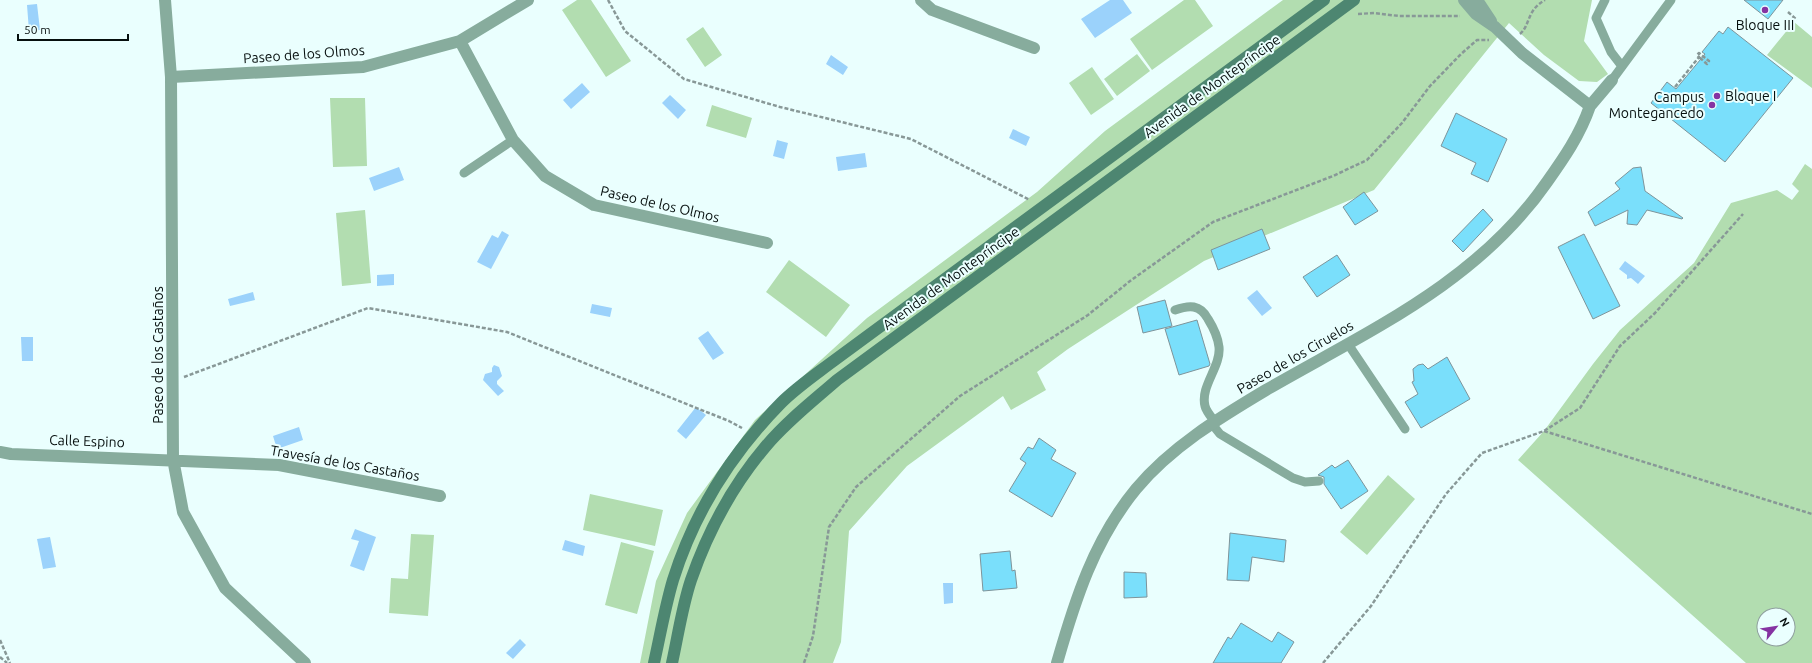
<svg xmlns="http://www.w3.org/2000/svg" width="1812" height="663" viewBox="0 0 1812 663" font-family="Ubuntu,sans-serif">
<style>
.green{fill:#b2ddb0;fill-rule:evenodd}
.water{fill:#9bd2fb}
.building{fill:#7adffb;stroke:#7e949a}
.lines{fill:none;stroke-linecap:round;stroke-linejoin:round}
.path{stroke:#889897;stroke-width:2.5;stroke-dasharray:4 2;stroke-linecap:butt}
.lane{stroke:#87ac9d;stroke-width:9}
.street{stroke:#87ac9d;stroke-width:12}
.secondary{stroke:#4d8671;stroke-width:12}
.poi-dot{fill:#8533a2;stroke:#eafffe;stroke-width:1.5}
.labels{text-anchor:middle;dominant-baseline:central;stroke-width:4;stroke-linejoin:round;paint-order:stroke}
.poi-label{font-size:14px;fill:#060f0e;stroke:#eafffe}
.street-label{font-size:14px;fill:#060f0e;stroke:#eafffe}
</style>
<rect width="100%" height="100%" fill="#eafffe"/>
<path class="green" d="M577 0H591L631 61 606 77 562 10Z
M1184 0H1195L1213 26 1152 70 1130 39Z
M1283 0H1592L1584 41 1608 74 1597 82 1579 81 1544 55 1509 23 1374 190 1204 261 1068 349 1037 372 1046 390 1011 410 1003 396 907 466 849 531 841 642 833 663H640L656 581 687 513 755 420 867 318 1037 192 1105 131Z
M1794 22 1812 37V88L1767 55Z
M703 27 722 55 705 67 686 39Z
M1137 54 1150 71 1117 96 1104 79Z
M1092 67 1114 99 1091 115 1069 83Z
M330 98H365L367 166 333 167Z
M712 105 752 118 746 138 706 126Z
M1805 164 1812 169V663H1746L1518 460 1544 431 1593 364 1620 330 1694 263 1731 203 1777 190 1792 200 1799 191 1792 184ZM1764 615H1788V639H1764Z
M365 210 371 283 342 286 336 213Z
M789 260 850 305 826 337 766 292Z
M1388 475 1415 499 1367 555 1340 532Z
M590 494 663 510 655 546 583 530Z
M411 534 434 535 428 616 389 613 391 578 408 579Z
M621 542 654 551 637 614 605 605Z"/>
<path class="water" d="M1110 0H1123L1132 13 1095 38 1081 19Z
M37 4 40 30 29 31 27 5Z
M831 55 848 67 843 75 826 64Z
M582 83 590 92 571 109 563 100Z
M670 95 686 110 678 119 662 103Z
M1013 129 1030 137 1026 146 1009 138Z
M777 140 788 143 784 159 773 156Z
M865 153 867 167 838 171 836 157Z
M399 167 404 180 374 191 369 178Z
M502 231 509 235 491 269 477 262 492 235 498 238Z
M1625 261 1645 276 1638 284 1631 278 1627 279V275L1619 269Z
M394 274V285L377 286V275Z
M1257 290 1272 308 1262 316 1247 298Z
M253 292 255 300 230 306 228 299Z
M592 304 612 308 610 317 590 313Z
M708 331 724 353 713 360 698 338Z
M21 337H33V361H22Z
M494 365 499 367 502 376 497 381V384L504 391 498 396 483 380 485 374 492 372V368Z
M696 407 706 415 686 439 677 431Z
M299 427 303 440 277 449 273 436Z
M355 529 376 537 364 571 350 566 359 541 351 539Z
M50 537 56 567 43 569 37 539Z
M565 540 585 546 583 556 562 550Z
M943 583H953V603L944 604Z
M520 639 526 645 513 659 506 653Z"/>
<path class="building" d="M1744 0H1783L1768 19Z
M1728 27 1793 78 1725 162 1651 103 1667 82 1676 89 1705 54 1702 52 1719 31 1723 34Z
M1456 113 1507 139 1488 182 1471 174 1476 163 1441 146Z
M1641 167 1645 191 1683 218 1682 219 1647 210 1637 225 1627 224 1628 210 1595 226 1588 212 1620 189 1615 183 1633 168Z
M1364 192 1378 211 1355 225 1343 207Z
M1483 209 1493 220 1463 252 1452 241Z
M1262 229 1270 249 1218 270 1211 250Z
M1584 234 1620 306 1593 319 1558 247Z
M1337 255 1350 275 1317 297 1303 277Z
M1165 300 1172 326 1143 333 1137 307Z
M1197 320 1210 364 1209 366 1179 375 1165 329Z
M1447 357 1470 399 1421 428 1405 402 1418 394 1412 382 1414 381 1413 369 1418 365 1423 364 1428 369Z
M1039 438 1056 450 1051 459 1076 473 1052 517 1009 491 1026 463 1020 459 1028 447 1033 449Z
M1348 460 1368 491 1341 509 1324 484V477L1318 475 1332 465 1335 468Z
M1230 533 1286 540 1284 562 1252 557 1249 581 1227 580Z
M1010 551 1012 571 1015 570 1017 588 983 591 980 554Z
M1124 572 1146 573 1147 597 1124 598Z
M1241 623 1272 642 1278 632 1294 642 1281 663H1213L1228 637 1231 639Z"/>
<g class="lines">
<path class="path" d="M608 0 625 31 684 79 780 107 911 139 1030 200
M1788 12 1797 20
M1358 14 1374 13 1399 16H1460
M1520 34C1531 24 1526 11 1545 0
M1675 87 1699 57 1697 55 1699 53 1709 61 1707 64 1699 57
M184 377 368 308 507 332 729 421 742 428
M1544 431 1812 514
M0 640 10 663
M0 657 7 663
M804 663 813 636 829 527 856 487 960 396 1088 315 1130 281 1213 222 1333 176 1367 160 1402 123 1430 86 1461 54 1477 40H1489
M1323 663 1371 606 1446 494 1482 453 1544 431 1580 408 1620 346 1655 313 1743 214"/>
<path class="lane" d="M1605 0 1596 18 1611 52 1621 65
M1612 80 1671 0
M464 173 513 140
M1175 310C1189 305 1200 304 1208 319 1213 327 1218 338 1219 347 1221 367 1200 386 1205 406 1206 411 1212 418 1215 422
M1348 344 1405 429
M1212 424 1220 434 1293 478 1305 482 1319 481"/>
<path class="street" d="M165 0 171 77 173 459 183 512 225 588 305 663
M921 0 932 10 1034 48
M1464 0 1476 14 1495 27 1522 53 1590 106 1612 80
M1477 0 1491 21
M460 41 513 140 545 176 594 205 767 243
M171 77 363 67 460 41 528 0
M0 452 11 454 279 465 440 496
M1057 663C1075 600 1094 540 1136 489 1171 447 1219 418 1266 390 1368 331 1477 283 1547 182 1564 158 1580 135 1590 106"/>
<path class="secondary" d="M654 663C660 636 665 607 673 580 694 513 732 453 781 403 795 389 812 377 828 365L1324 0
M672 663C678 636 682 607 691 580 708 531 733 485 766 446 787 421 813 401 837 380L1354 0"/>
</g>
<g class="poi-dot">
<circle cx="1765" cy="10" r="4"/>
<circle cx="1717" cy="96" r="4"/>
<circle cx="1712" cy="105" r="4"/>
</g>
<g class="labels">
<g class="poi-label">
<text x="1765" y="25">Bloque III</text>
<text x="1725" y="96" text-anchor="start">Bloque I</text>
<text x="1704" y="97" text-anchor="end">Campus<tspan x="1704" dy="16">Montegancedo</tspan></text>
</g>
<g class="street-label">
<text transform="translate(304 54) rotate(-4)">Paseo de los Olmos</text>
<text transform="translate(1212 86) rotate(-36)">Avenida de Montepríncipe</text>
<text transform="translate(660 204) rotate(13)">Paseo de los Olmos</text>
<text transform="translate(951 278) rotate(-36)">Avenida de Montepríncipe</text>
<text transform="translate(158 355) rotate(-90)">Paseo de los Castaños</text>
<text transform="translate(1295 357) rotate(-30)">Paseo de los Ciruelos</text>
<text transform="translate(87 441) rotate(2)">Calle Espino</text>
<text transform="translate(345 463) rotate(10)">Travesía de los Castaños</text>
</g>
</g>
<g transform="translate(1776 627) rotate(60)"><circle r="19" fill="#eafffe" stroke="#8f9f9e"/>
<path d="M0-3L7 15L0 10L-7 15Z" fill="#8533a2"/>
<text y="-6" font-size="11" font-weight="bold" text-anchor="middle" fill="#060f0e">N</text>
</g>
<path d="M18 34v6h110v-6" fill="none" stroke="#060f0e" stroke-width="2"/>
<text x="24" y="34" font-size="12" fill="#060f0e" stroke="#eafffe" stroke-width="3" paint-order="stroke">50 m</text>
</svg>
